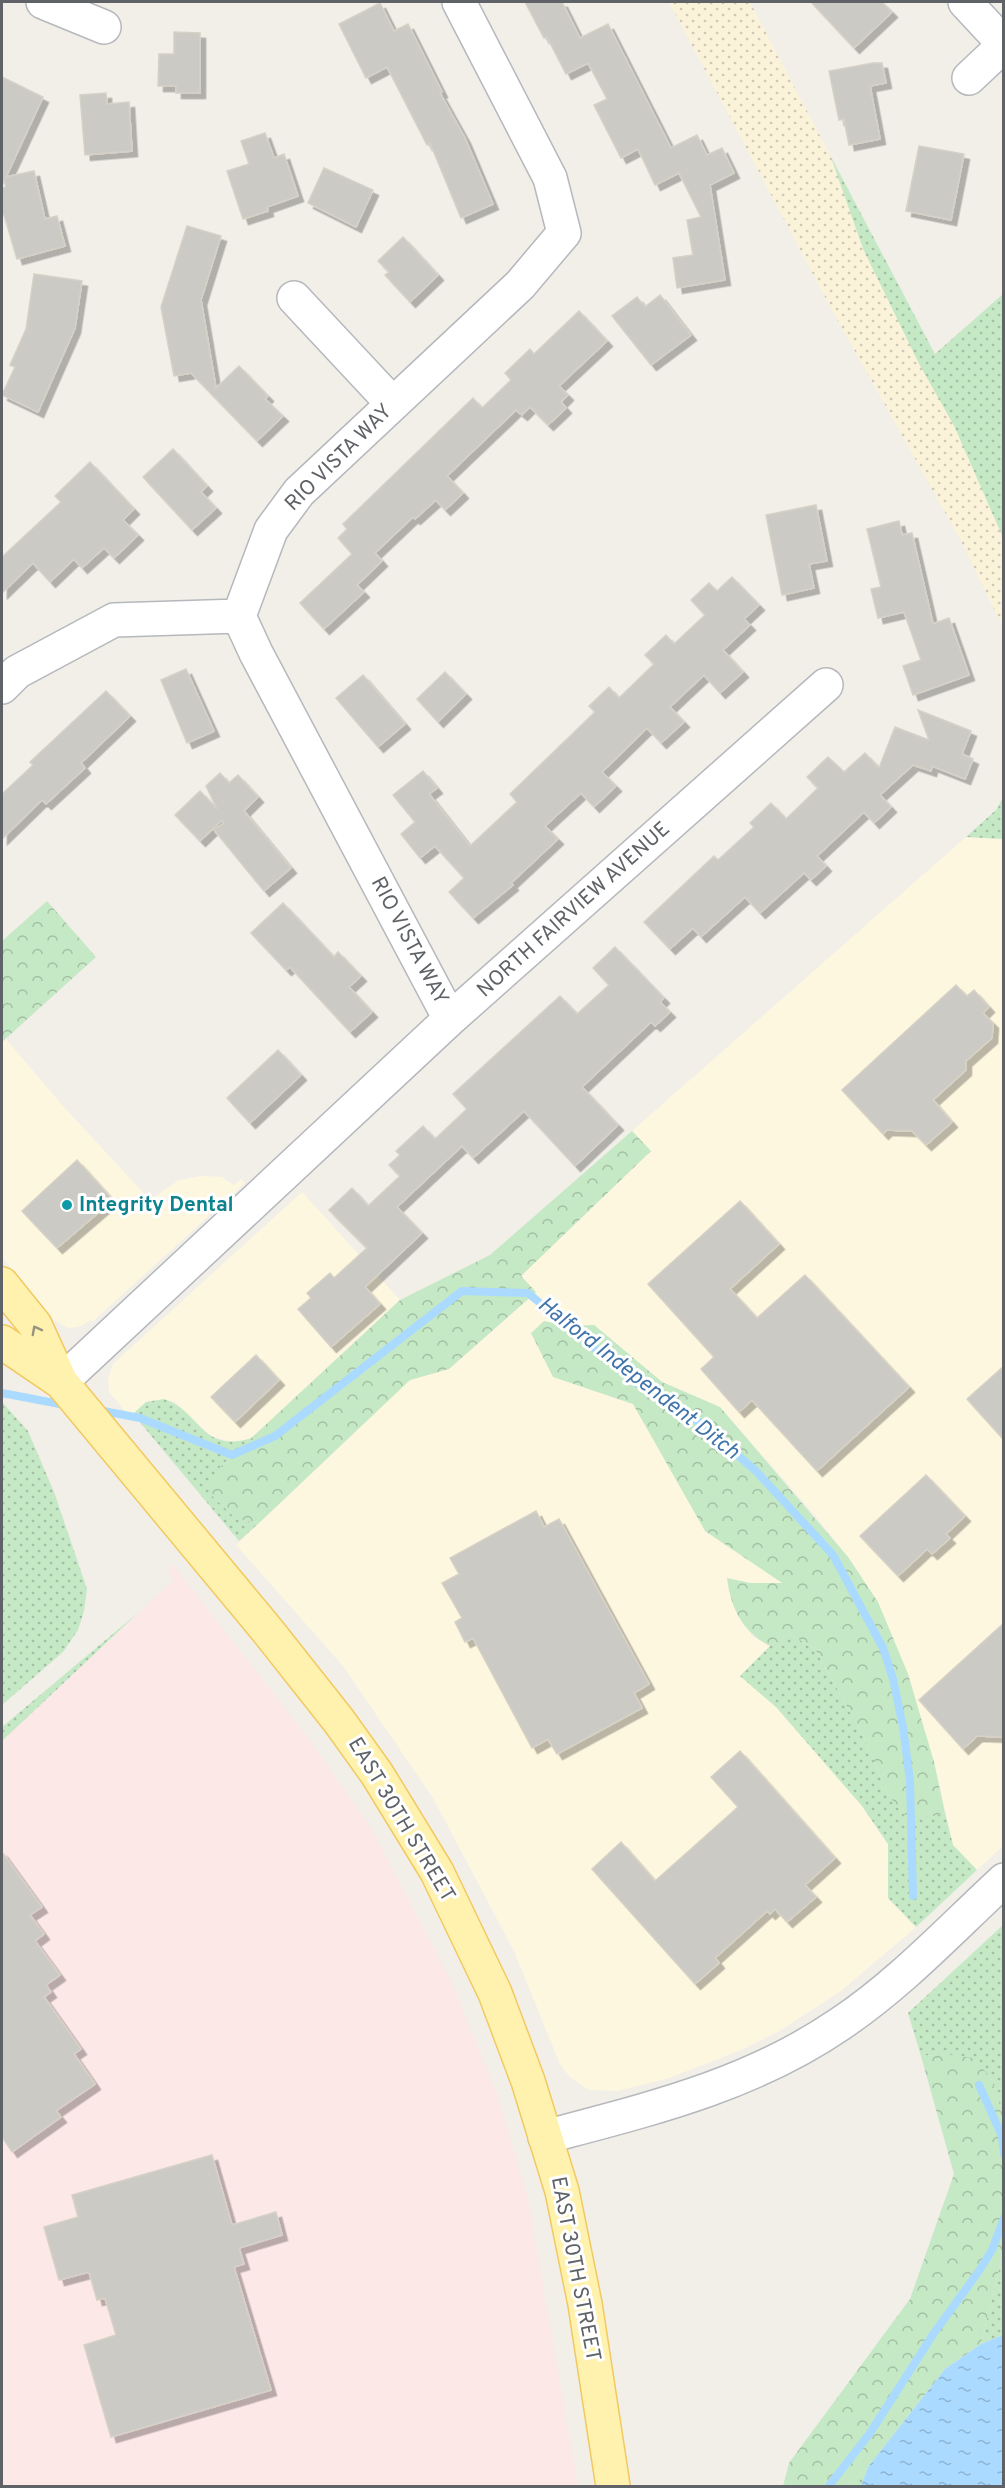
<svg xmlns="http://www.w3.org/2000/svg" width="1005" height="2488" viewBox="0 0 1005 2488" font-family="Overpass,sans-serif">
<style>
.commercial{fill:#fef7e0}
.medical{fill:#fce8e6}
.grass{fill:url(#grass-dots)}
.forest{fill:url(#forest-crowns)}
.sand{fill:url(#sand-dots)}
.water{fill:url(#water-ripples)}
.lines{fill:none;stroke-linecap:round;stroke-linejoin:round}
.stream{stroke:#aadaff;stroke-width:8}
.building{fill:#cccac5;stroke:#d6d1c6;stroke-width:1.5;filter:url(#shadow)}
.minor-casing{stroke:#b5b8bc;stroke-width:36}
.major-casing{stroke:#f2c960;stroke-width:36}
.minor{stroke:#fff;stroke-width:33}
.major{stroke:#fff2af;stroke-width:33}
.oneway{stroke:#979581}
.culture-dot{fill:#0f9aa8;stroke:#fff;stroke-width:2}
.labels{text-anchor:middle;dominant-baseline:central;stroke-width:6;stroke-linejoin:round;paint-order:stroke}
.street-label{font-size:21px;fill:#5f6368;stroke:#fff}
.culture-label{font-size:21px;font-weight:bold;fill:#0d838f;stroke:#fff;text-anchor:start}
.water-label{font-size:22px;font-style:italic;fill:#4174aa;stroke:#fff}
</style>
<defs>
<pattern id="grass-dots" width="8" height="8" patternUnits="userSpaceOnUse" patternTransform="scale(1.5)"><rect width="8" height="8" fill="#c5e8c5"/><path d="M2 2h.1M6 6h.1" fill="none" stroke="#a3c0a4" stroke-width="1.8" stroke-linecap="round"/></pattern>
<pattern id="forest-crowns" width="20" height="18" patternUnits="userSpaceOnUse" patternTransform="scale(1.5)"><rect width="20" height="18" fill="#c5e8c5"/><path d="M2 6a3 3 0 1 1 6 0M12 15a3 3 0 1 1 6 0" fill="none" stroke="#a3c0a4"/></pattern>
<pattern id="sand-dots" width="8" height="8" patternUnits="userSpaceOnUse" patternTransform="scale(1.5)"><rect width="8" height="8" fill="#fbf3d9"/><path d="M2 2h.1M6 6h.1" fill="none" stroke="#cec8b4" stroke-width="1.8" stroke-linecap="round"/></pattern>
<pattern id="water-ripples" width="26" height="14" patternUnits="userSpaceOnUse" patternTransform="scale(1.5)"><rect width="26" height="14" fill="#aadaff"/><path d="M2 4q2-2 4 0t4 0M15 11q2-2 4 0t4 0" fill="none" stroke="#8eb4d2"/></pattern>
<filter id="shadow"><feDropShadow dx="5.5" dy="5.5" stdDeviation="0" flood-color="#0004"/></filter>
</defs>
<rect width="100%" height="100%" fill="#f1efe8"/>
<path class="commercial" d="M966 837 1003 839 1004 1845 977 1870 953 1845 934 1762 908 1674 878 1602 848 1557 813 1513 720 1407 662 1382 595 1325 568 1326 544 1321 553 1377 633 1404 676 1476 752 1560 783 1583H750L727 1578 752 1636 770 1646 740 1676 776 1707 862 1806 888 1844V1898L916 1927 841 1991 781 2030 741 2050 669 2078 618 2091 589 2090 570 2077 560 2064 514 1951 433 1798 343 1666 236 1545 410 1380 449 1369 536 1293 521 1276 651 1151 632 1131Z
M6 1039 63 1106 150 1200 179 1180 201 1176 222 1177 234 1185 241 1179 245 1183 92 1322 90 1320 82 1326 69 1328 55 1321 2 1257V1042Z
M302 1192 400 1300 252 1438 235 1443 211 1436 175 1402 164 1399 146 1402 130 1417 109 1392 108 1379 113 1364Z"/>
<path class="medical" d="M173 1565 309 1739 371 1828 449 1977 497 2093 528 2199 578 2486H2V1741L174 1580 167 1570Z"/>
<path class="grass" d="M830 155 935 354 1003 294V538L954 426 919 364 863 249Z
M1003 797V839L966 837 997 809Z
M164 1399C201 1411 200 1454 252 1438L220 1467 236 1519 259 1523 239 1541 133 1414 146 1402Z
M2 1402 28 1431 54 1492 87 1589 84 1611 78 1630 63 1652 2 1705Z
M139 1612 2 1741V1727Z
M790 1634 815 1649 864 1737 888 1795 906 1816H934L945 1813 953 1845 977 1870 916 1927 888 1898V1844L862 1806 776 1707 740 1676 770 1646Z
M1003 1925V2118L991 2078 946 2054 921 2056 908 2013Z
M1003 2252V2335L981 2344Z
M868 2467 861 2486H847Z"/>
<path class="forest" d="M47 901 96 957 2 1042V941Z
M632 1131 651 1151 521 1276 536 1292 449 1369 410 1380 259 1523 236 1519 212 1496 211 1482 220 1467 400 1300 490 1255Z
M544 1321 568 1326 594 1325 662 1382 720 1407 848 1557 878 1602 908 1674 934 1762 945 1813 934 1816H906L888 1795 864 1737 815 1649 790 1634 770 1646C742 1631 731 1609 727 1578L750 1583H782L705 1531 633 1404 553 1377 531 1333Z
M946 2054 973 2058 991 2078 1004 2118 1003 2252 981 2344 945 2369 868 2467 847 2486H783L789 2463 910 2299 954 2174 921 2056Z"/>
<path class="sand" d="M669 2H750L830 155 863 249 919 364 954 426 1003 538V628L961 541 833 312Z"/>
<path class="water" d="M1003 2335V2486H861L868 2467 945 2369 981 2344Z"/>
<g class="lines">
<path class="stream" d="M2 1393 65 1405
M98 1410 140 1418 232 1455 275 1436 462 1291 528 1293 635 1382 699 1422 756 1471 833 1555 883 1648 893 1679 903 1727 910 1781 913 1896
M979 2085 1002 2136 1004 2154
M829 2486 870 2433 934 2333 979 2271 992 2250 1004 2218"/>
</g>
<path class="building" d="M525 2H562L580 38 608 24 671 148 697 135 707 155 722 148 734 173 710 185 725 280 677 288 673 258 693 255 687 220 701 217 679 173 655 185 638 149 621 158 594 105 607 99 588 63 566 74 547 37 544 38Z
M811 2H882L892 12 854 48Z
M380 3 394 31 408 24 442 92 440 93 465 138 493 204 461 218 430 143 427 145 387 67 366 78 339 24Z
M174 32 200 33V93H176V86H158L159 54H174Z
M873 63H882L886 83 870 86 880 139 849 145 844 119 839 120 829 71Z
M2 77 43 97 6 177 34 171 45 219 57 216 65 246 17 259 4 215H2V188L6 187 4 180 2 186Z
M106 93 107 104 129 102 132 151 85 155 80 95Z
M265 133 274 158 284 154 298 196 267 207 268 211 243 219 227 171 249 164 241 141Z
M919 146 964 154 951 220 906 211Z
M324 168 373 190 356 227 308 203Z
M187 226 221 236 201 300 216 388 239 366 268 396 265 399 283 416 257 441 191 373 174 376 161 307Z
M403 237 438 275 410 302 385 275 389 272 378 261Z
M34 274 82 281 75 328 38 412 2 395 15 367 10 365 26 329Z
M660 295 691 335 651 365 612 316 637 297 645 307Z
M579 311 607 341 559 386 568 395 561 402 566 408 548 425 530 407 522 415 516 410 447 476 463 493 445 510 436 500 415 519 413 517 375 553 382 561 357 585 364 592 324 629 300 603 352 554 338 538 347 529 343 524 473 398 482 408 511 380 505 373 530 349 534 354Z
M173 449 207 486 201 492 216 508 192 530 143 477Z
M90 462 134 509 123 520 138 535 114 558 104 548 82 568 74 559 50 582 33 563 2 593V557L61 502 55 496Z
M816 505 827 561 809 564 814 588 782 595 766 515Z
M899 521 902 535 912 533 933 624 949 618 969 675 913 695 903 666 921 660 904 612 878 618 871 589 881 587 867 529Z
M732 577 759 605 744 619 750 625 723 650 743 672 720 693 704 675 670 707 684 722 661 743 647 728 602 772 616 786 594 807 581 793 545 826 558 839 511 883 513 885 473 918 449 892 464 878 435 846 420 858 401 834 415 822 393 795 423 771 437 788 429 794 470 846 517 802 510 794 595 712 589 706 609 687 619 698 654 664 645 655 666 635 674 644 705 615 691 600 709 583 717 591Z
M186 669 214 731 187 743 161 680Z
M445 672 466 694 438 722 417 699Z
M363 675 405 724 378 747 336 698Z
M106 691 130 716 81 763 85 768 46 804 42 800 2 839V794L33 765 30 762Z
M918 710 971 731 962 754 973 759 965 779 932 766 931 771 913 765 880 795 891 807 874 823 864 812 817 856 826 866 811 880 804 873 760 913 745 897 701 937 693 928 670 949 644 922 714 856 718 860 754 827 750 823 771 803 786 819 818 788 807 777 828 757 844 772 865 753 879 768 895 727 929 740Z
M220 773 229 783 238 775 258 797 244 811 291 868 264 891 214 830 224 823 222 820 200 841 175 815 200 791 217 809 206 786Z
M283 903 334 957 338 952 361 976 349 987 372 1012 350 1032 290 967 286 970 251 933Z
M615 947 664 998 660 1002 670 1012 655 1026 651 1022 582 1087 618 1125 575 1166 524 1111 473 1158 462 1146 397 1207 422 1233 365 1287 380 1304 331 1347 298 1309 311 1298 307 1293 330 1273 334 1278 367 1248 329 1210 352 1188 368 1206 400 1176 389 1165 400 1155 396 1151 423 1126 435 1139 467 1109 453 1094 560 996 577 1014 609 985 593 968Z
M956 985 967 996 974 990 989 1007 983 1013 993 1023 992 1038 966 1061V1070L933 1100 952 1122 926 1145 912 1131 887 1130 883 1134 842 1090Z
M278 1050 301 1075 250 1123 227 1098Z
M77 1160 113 1200 57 1248 22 1211Z
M740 1201 779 1244 730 1289 757 1318 805 1275 909 1387 817 1471 752 1400 739 1412 701 1369 714 1357 648 1284Z
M256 1355 279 1380 235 1422 211 1397Z
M1004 1366V1440L967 1399Z
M926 1475 965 1516 946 1534 950 1538 932 1554 927 1549 898 1576 860 1536Z
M536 1511 544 1527 559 1519 649 1684 634 1693 642 1708 557 1754 548 1739 532 1748 473 1638 465 1642 455 1622 462 1618 442 1583 459 1574 450 1558Z
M1004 1623V1737L977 1736 963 1749 919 1700Z
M740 1751 835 1858 805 1885 816 1897 787 1922 775 1909 770 1914 767 1911 715 1958 719 1963 695 1984 592 1869 621 1842 655 1881 738 1807 711 1777Z
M2 1852 42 1907 30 1915 44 1934 35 1941 60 1975 46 1985 51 1992 44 1997 81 2049 74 2054 95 2084 56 2111 61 2117 12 2152 2 2137Z
M212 2155 232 2225 276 2212 282 2235 239 2248 244 2264 234 2267 271 2390 111 2437 84 2345 116 2335 105 2298 97 2300 89 2272 59 2280 44 2227 78 2217 72 2195Z"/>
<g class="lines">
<defs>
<path id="minor" d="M43 2 104 27
M965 2 1004 44
M969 78 1004 45
M294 298 393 404
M2 687 17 672 114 620 239 616
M450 1019 256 653 239 616 271 530 299 492 520 285 564 233 550 178 459 2
M61 1382 450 1019 826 685
M545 2137C650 2109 749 2086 840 2024 900 1984 951 1929 1004 1880"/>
<path id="major" d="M2 1284 35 1325 61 1382 267 1630 339 1721 377 1774 437 1872 495 1993 528 2081 562 2191 585 2304 613 2486
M2 1342 61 1382"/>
</defs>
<use href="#minor" class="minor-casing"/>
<use href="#major" class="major-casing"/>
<use href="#minor" class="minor"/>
<use href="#major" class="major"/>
</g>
<defs><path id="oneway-chevron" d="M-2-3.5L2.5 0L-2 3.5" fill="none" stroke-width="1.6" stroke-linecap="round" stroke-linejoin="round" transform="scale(1.5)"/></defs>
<use class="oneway" href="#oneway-chevron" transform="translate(36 1330) rotate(-118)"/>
<circle class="culture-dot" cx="67" cy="1205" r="6"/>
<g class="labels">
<g class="street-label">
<text transform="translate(339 458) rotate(-45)">RIO VISTA WAY</text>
<text transform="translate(574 910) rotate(-42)">NORTH FAIRVIEW AVENUE</text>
<text transform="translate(409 941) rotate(62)">RIO VISTA WAY</text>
<text transform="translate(401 1820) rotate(59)">EAST 30TH STREET</text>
<text transform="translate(575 2269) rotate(79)">EAST 30TH STREET</text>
</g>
<g class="culture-label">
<text x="79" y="1205">Integrity Dental</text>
</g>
<g class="water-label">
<text transform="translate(638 1379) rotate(38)">Halford Independent Ditch</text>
</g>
</g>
<rect width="1005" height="2488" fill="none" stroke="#5f6368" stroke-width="6"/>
</svg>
